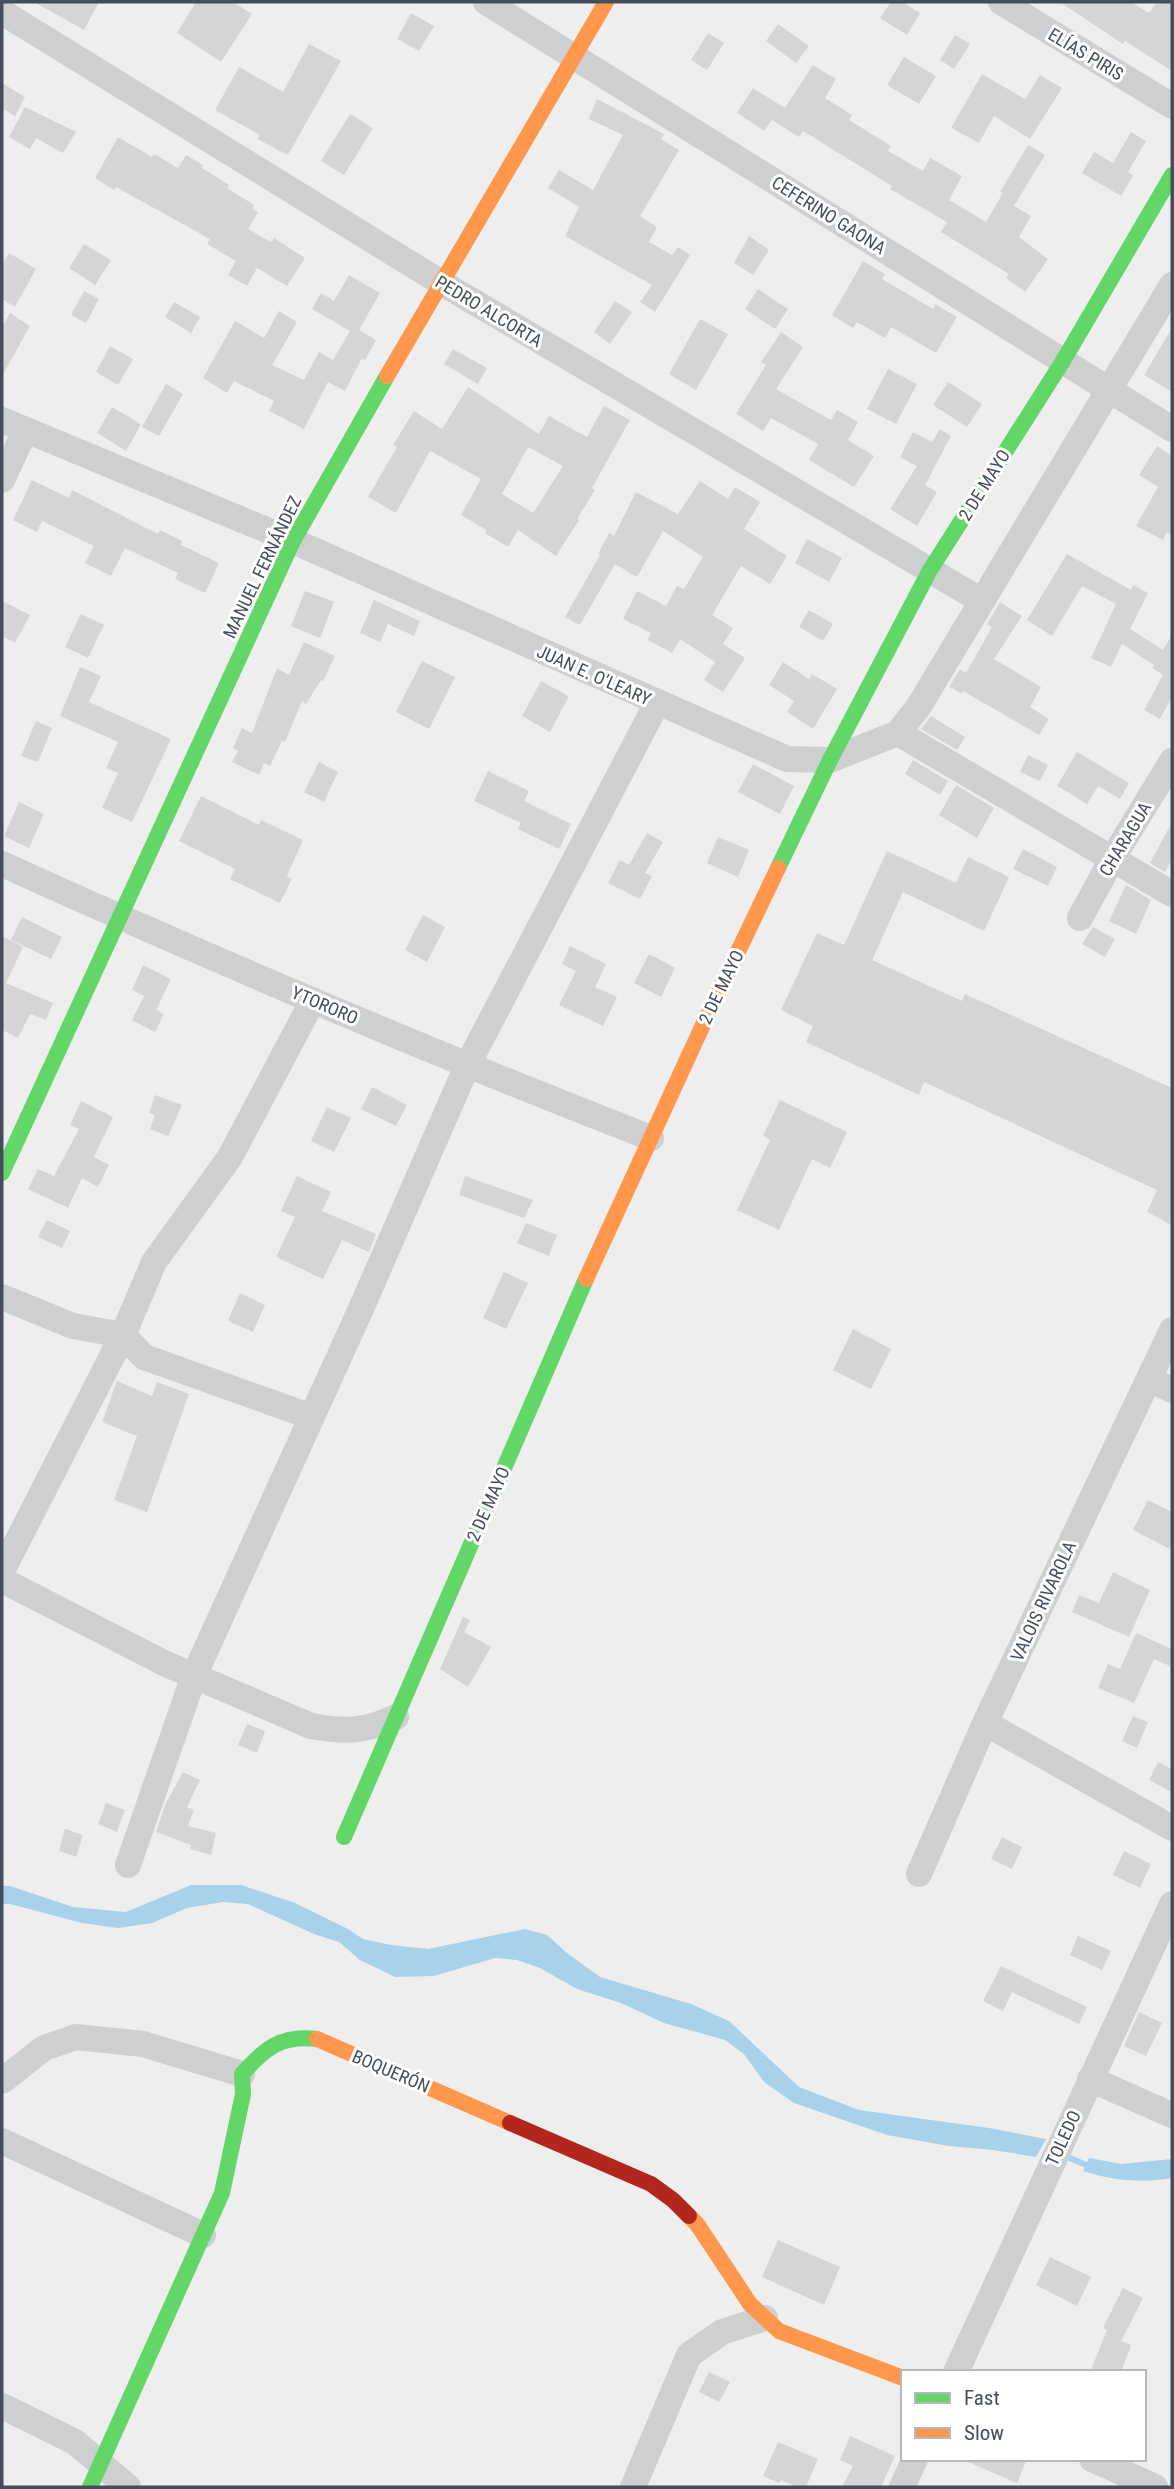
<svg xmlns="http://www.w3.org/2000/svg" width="1174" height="2489" viewBox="0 0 1174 2489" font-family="'Roboto Condensed',sans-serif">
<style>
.water{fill:#a8d1ea}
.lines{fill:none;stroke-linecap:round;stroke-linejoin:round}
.stream{stroke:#a8d1ea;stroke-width:6}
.building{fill:#d5d5d7;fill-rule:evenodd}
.street{stroke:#cdcfd1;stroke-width:26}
.fast{stroke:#63d668;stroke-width:16}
.slow{stroke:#ff974d;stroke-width:16}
.jam{stroke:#b3261e;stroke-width:16}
.labels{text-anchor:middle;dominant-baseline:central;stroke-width:6;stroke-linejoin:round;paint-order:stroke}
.street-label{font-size:18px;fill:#464d5a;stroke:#fff}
</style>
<rect width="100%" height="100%" fill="#efeeee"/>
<path class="water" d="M191 1885H241L295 1903 348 1929 363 1939 391 1945 428 1949 525 1929 547 1935 567 1953 600 1977 691 2004 729 2021 799 2087 859 2110 989 2128 1046 2139 1036 2157 993 2150 949 2146 887 2135 794 2103 764 2082 744 2054 725 2040 664 2023 621 2003 577 1989 540 1968 517 1960 495 1958 434 1976 395 1977 360 1960 339 1942 314 1934 248 1904 223 1902 187 1908 152 1923 118 1928 82 1923 10 1904H2V1886H10L73 1907 126 1912Z
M1089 2158 1121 2164 1172 2159V2178C1140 2183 1114 2181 1083 2171Z"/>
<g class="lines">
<path class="stream" d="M1063 2155 1091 2167"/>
</g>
<path class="building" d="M34 2H99L84 30Z
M196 2H233L252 14 221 62 177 33Z
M891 2H902L920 13 907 35 880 18Z
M1060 2H1131L1149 13 1157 2H1172V71L1125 41 1123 44Z
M411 13 434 26 419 51 397 39Z
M778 24 809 46 796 63 766 41Z
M708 33 724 43 707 70 691 60Z
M955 35 970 44 954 69 940 60Z
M309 44 341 61 288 155 257 139 260 135 215 110 239 67 283 92Z
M904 57 936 76 919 104 887 85Z
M813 65 836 79 825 98 852 115 849 120 891 146 888 151 923 171 930 158 962 176 949 200 986 222 1003 193 1000 192 1028 145 1045 155 1014 206 1031 216 1019 237 1048 259 1025 292 1006 278 1009 274 941 232 947 222 890 189 892 186 803 131 799 137 772 120 764 131 737 113 753 88 785 108Z
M982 74 1025 99 1040 75 1062 88 1030 139 994 116 979 143 951 128Z
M2 83 25 97 15 116 2 108Z
M597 99 664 134 661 139 679 150 640 216 657 227 649 242 672 255 678 247 690 255 655 312 640 302 652 285 565 236 579 207 548 188 559 170 593 190 623 135 589 119Z
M25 107 76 132 63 153 36 138 30 149 9 137Z
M350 114 373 128 344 175 321 161Z
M1131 132 1146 141 1128 172 1133 176 1121 196 1082 173 1094 152 1113 163Z
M118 137 152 157 154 154 178 168 186 155 203 165 202 168 229 185 227 188 254 205 252 209 258 212 248 229 271 242 274 238 305 258 287 286 257 268 247 286 228 275 236 261 207 244 210 239 116 187 114 190 95 178Z
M749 236 769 250 753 275 734 263Z
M84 244 111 260 95 285 69 268Z
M9 253 36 269 15 307 2 299V265Z
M863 261 885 274 882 279 933 309 935 304 957 317 936 353 891 327 885 338 857 322 853 328 832 315Z
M349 275 380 293 359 330 376 340 365 360 362 358 345 391 328 382 304 429 269 411 274 401 234 381 227 393 203 378 235 321 264 338 279 311 297 322 272 365 304 380 319 352 333 360 350 331 312 309 321 293 334 301Z
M758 289 788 309 775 329 745 309Z
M84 291 99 299 86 323 71 315Z
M615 301 632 312 610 344 594 332Z
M174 302 200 317 191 333 165 317Z
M10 313 30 326 2 376V327Z
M700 319 728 334 696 390 669 374Z
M1172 328V392L1144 375Z
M781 332 803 347 776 389 831 420 837 410 858 422 848 440 874 456 854 487 809 460 818 444 771 418 763 431 736 414 766 365 761 362Z
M110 346 133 359 118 385 96 372Z
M453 349 487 368 478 384 444 364Z
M888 369 917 384 896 424 867 409Z
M948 382 982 404 967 427 933 405Z
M166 384 183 394 159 436 142 427Z
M468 387 539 434 549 416 587 437 604 406 630 420 592 488 595 490 577 519 579 520 556 556 518 530 508 547 485 533 487 530 461 515 481 479 430 451 396 513 368 497 397 447 393 445 414 411 442 429ZM528 447 563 466 533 513 502 494Z
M112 407 141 424 126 451 97 433Z
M940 429 951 436 925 485 937 492 917 526 890 509 917 466 900 457 913 432 932 442Z
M1157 446 1172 456V536L1167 532 1163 540 1136 526 1158 487 1139 475Z
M32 480 69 498 72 490 158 534 160 530 182 541 181 545 219 563 205 593 175 579 178 573 125 548 111 576 85 563 94 546 42 521 37 532 13 520Z
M700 481 728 499 735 487 760 502 744 529 787 556 770 584 741 566 712 615 733 628 723 644 745 658 723 692 704 680 715 662 680 639 672 653 648 640 651 633 623 619 637 591 666 606 677 586 684 589 703 557 663 531 637 577 615 564 580 625 565 617 600 555 598 554 609 533 614 536 636 492 678 514Z
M807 539 842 558 829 582 795 563Z
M1067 554 1131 590 1133 585 1148 593 1130 629 1163 650 1172 634V697L1160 719 1144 710 1163 675 1152 668 1154 665 1122 644 1111 667 1091 658 1116 604 1082 586 1052 636 1027 620Z
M305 591 334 602 320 638 291 626Z
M374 600 420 621 414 636 388 624 380 642 360 633Z
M2 601 30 615 15 643 2 636Z
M1000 602 1022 616 994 659 1041 687 1030 707 1049 719 1039 735 963 691 962 694 949 687 960 669 966 673 992 627 987 624Z
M809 610 833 624 823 641 799 627Z
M81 614 104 625 88 658 65 647Z
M304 642 335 656 323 681 321 680 306 704 302 701 285 742 282 741 270 766 264 763 259 775 232 762 238 751 233 748 242 728 252 733 277 668 289 675Z
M422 661 455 677 429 729 396 712Z
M783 662 809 679 812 674 837 689 813 729 787 712 794 701 769 685Z
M80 667 101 676 89 702 171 739 132 822 102 808 118 773 106 768 118 742 60 716Z
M541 681 569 696 550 732 522 716Z
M931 716 965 737 957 750 921 729Z
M36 721 52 728 38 762 21 756Z
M1077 752 1129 783 1120 799 1098 786 1087 804 1057 786Z
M1028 755 1048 765 1040 781 1020 772Z
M913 760 948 781 940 795 905 774Z
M319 762 338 772 324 802 304 792Z
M753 764 794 786 780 814 738 792Z
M488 771 529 791 524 801 571 824 559 849 518 829 521 823 474 801Z
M956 785 994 808 977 838 939 815Z
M201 796 259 825 261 820 303 840 287 876 292 879 280 903 230 879 235 869 179 841Z
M19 802 44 814 29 848 4 836Z
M1172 822V859L1165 872 1150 863Z
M647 833 663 842 645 873 652 876 640 899 608 883 620 860 629 865Z
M718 837 749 850 738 877 707 863Z
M1023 849 1057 867 1048 886 1013 869Z
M887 851 956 883 968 857 1009 877 984 931 903 892 872 960 962 1001 965 994 1172 1088V1225L1147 1212 1157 1190 924 1082 919 1095 806 1042 813 1026 781 1010 817 933 844 945Z
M1126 885 1151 900 1136 934 1109 921Z
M423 915 445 927 427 962 405 950Z
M22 917 62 937 51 959 11 940Z
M1093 927 1115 939 1105 957 1082 944Z
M2 936 23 947 6 983 53 1003 46 1020 30 1014 18 1038 2 1030Z
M570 946 606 964 595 987 617 997 603 1026 559 1005 576 971 562 964Z
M649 954 675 968 661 997 634 983Z
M143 965 171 979 156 1010 164 1014 155 1032 132 1020 144 996 132 990Z
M372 1087 407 1105 396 1126 361 1109Z
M155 1095 182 1105 168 1136 150 1129 155 1115 149 1113Z
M780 1100 847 1132 830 1168 812 1159 779 1230 737 1210 770 1140 763 1136Z
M81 1101 113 1117 94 1157 109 1165 98 1187 82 1178 68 1208 28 1189 38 1169 54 1176 79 1129 70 1125Z
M327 1107 351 1118 334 1152 311 1141Z
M297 1176 331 1192 322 1211 376 1234 369 1252 342 1240 323 1279 276 1257 295 1217 281 1211Z
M465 1176 533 1200 524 1218 459 1195Z
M47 1220 70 1231 62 1248 38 1237Z
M526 1223 557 1235 549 1256 517 1243Z
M504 1272 528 1283 506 1329 483 1318Z
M240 1293 265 1305 253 1332 228 1321Z
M853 1329 891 1349 871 1389 833 1370Z
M117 1381 152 1396 157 1382 189 1394 147 1512 114 1500 137 1436 102 1422Z
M1148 1500 1172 1512V1550L1133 1530Z
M1113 1572 1150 1590 1129 1637 1072 1612 1079 1595 1099 1603Z
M463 1617 470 1620 464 1632 491 1647 468 1687 440 1669Z
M1136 1633 1172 1649V1667L1154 1659 1134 1703 1098 1688 1108 1664 1120 1669Z
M1133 1716 1148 1722 1137 1748 1122 1741Z
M247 1724 265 1731 257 1753 238 1745Z
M1158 1762 1172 1769V1792L1149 1780Z
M183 1772 200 1780 187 1807 194 1810 188 1826 216 1833 211 1855 190 1849 191 1845 156 1832 165 1805Z
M106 1803 125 1810 117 1832 98 1824Z
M65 1829 83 1835 76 1857 59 1851Z
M1002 1837 1022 1847 1012 1869 991 1859Z
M1124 1851 1151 1864 1140 1888 1113 1875Z
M1078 1936 1111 1951 1102 1970 1070 1955Z
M1001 1966 1087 2007 1079 2024 1012 1992 1003 2011 983 2001Z
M1139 2012 1162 2023 1146 2056 1124 2046Z
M778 2240 840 2267 824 2305 762 2277Z
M1050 2257 1091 2277 1077 2306 1036 2285Z
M1123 2288 1143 2298 1121 2341 1131 2345 1121 2372H1090L1107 2330 1103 2328Z
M709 2372 730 2382 719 2402 699 2392Z
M850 2436 895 2456 881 2487H842L853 2466 840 2460Z
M778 2442 818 2459 806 2487H797L781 2480 779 2483 763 2476Z
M961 2459H1027L1017 2483Z"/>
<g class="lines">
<path class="street" d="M486 2 1172 429
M1001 2 1172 106
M2 12 440 282 982 601
M2 420 293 541 787 759 830 760 898 733
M2 480 25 431
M898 733 919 706 1172 285
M898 733 1172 894
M2 864C216 961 432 1053 651 1138
M1080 918 1112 859 1172 761
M2 1297 73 1326 123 1335 144 1357 312 1417
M1149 1379 1172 1390
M2 1571 123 1335 154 1262 230 1157 313 1000
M2 1580 166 1664 311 1726C345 1732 364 1732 396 1717
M985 1723 1172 1828
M128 1865 194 1676 360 1311 467 1066 657 703
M919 1874 985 1723 1172 1330
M1090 2079 1172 2115
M2 2081 44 2048 76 2037 143 2044 242 2074
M2 2141 203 2235
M956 2372 1172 1904
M2 2406 75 2442 128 2487
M1092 2459 1155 2487
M633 2487 689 2355 722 2332 765 2318
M902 2487 915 2459"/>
<path class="fast" d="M778 868 830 760 930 570 1063 361 1172 175
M2 1173 293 541 387 376
M344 1837 586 1279
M90 2487 222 2193 243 2094 242 2074C265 2048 281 2035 317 2039"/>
<path class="slow" d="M387 376 606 2
M586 1279 702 1027 778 868
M317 2039 510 2123
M689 2216 697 2224 750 2304 779 2331 903 2378"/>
<path class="jam" d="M510 2123 651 2184 673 2200 689 2216"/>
</g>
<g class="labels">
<g class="street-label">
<text transform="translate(1086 54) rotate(31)">ELÍAS PIRIS</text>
<text transform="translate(829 215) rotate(32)">CEFERINO GAONA</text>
<text transform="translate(489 311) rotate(31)">PEDRO ALCORTA</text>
<text transform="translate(984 485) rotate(-58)">2 DE MAYO</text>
<text transform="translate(262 567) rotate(-64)">MANUEL FERNÁNDEZ</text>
<text transform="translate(594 675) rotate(24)">JUAN E. O'LEARY</text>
<text transform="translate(1125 839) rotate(-59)">CHARAGUA</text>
<text transform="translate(721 987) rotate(-64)">2 DE MAYO</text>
<text transform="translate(325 1005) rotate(23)">YTORORO</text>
<text transform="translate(488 1504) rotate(-66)">2 DE MAYO</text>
<text transform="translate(1043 1601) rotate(-65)">VALOIS RIVAROLA</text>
<text transform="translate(391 2071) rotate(23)">BOQUERÓN</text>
<text transform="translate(1063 2138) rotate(-65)">TOLEDO</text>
</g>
</g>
<rect width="1174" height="2489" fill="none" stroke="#464d5a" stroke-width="7"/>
<rect x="901" y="2370" width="245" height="91" fill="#ffffff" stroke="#b5b8bd" stroke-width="2"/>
<rect x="915" y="2393" width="35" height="10" fill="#63d668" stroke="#b5b8bd" stroke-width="2"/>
<text x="964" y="2405" font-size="21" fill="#464d5a">Fast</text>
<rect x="915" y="2428" width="35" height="10" fill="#ff974d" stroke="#b5b8bd" stroke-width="2"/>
<text x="964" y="2440" font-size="21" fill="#464d5a">Slow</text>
</svg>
